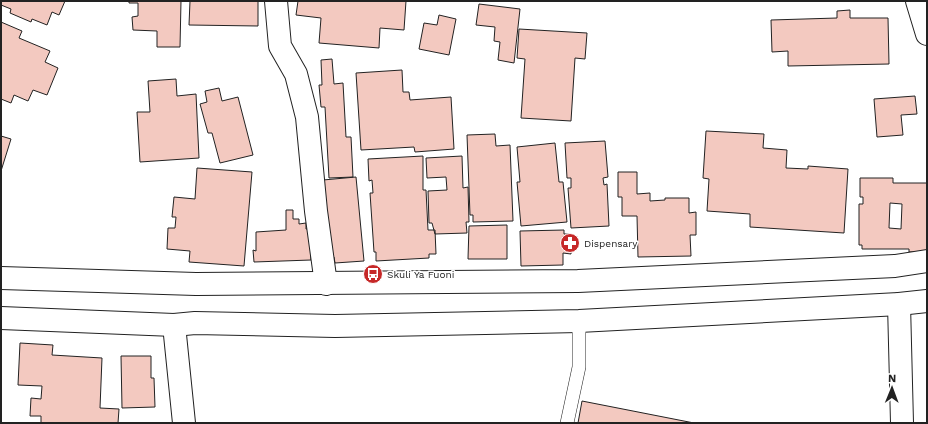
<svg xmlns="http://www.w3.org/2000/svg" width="928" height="424" viewBox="0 0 928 424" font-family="'Work Sans',sans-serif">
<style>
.building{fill:#f3c9c0;stroke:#222;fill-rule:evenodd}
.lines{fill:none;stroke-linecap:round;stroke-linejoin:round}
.service-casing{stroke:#222;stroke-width:14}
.minor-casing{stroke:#222;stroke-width:24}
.primary-casing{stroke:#222;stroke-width:24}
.service{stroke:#fff;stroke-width:13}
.minor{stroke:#fff;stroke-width:22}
.primary{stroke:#fff;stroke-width:22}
.labels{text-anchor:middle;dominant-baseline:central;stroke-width:3;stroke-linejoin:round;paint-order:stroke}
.poi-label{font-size:10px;fill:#222;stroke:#fff;text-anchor:start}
</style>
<rect width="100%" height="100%" fill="#fff"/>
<path class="building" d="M1 1H65L59 15 52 12 47 25 32 19 31 22 10 13 11 9 1 5Z
M129 1H181L180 47H157V31L133 30 132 17 138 16V3H129Z
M190 1H258V26L189 25Z
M298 1H406L404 30 380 28 379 48 319 43 321 18 296 15Z
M479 4 520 9 514 63 498 60 500 42 494 41 495 27 476 25Z
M850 10V18H888L889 64 788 66V51L772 52 771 20 837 18V11Z
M439 15 456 19 449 55 419 49 424 23 437 25Z
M1 22 22 31 19 38 50 51 45 62 58 68 47 95 33 90 28 101 14 95 11 103 1 99Z
M519 29 587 33 585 59 575 58 571 121 521 118 525 59 517 58Z
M332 59 334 84 343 83 346 137H351L353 177 329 178 325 107H321L319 85H322L321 60Z
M402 70 403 92H409L410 100 451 97 454 149 415 152 414 147 361 150 356 73Z
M176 79 177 96 196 94 199 158 140 162 137 112H150L148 81Z
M219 88 222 101 238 97 253 155 220 163 212 133H208L200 104 207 102 205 91Z
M915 96 917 114 901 115 903 135 877 137 874 99Z
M706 131 764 134 763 148 787 150 786 168 808 169V166L848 169 844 233 750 227V214L707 211 709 179 703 178Z
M495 134 496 146 510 145 513 221 473 222V215H470L467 135Z
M1 136 11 139 1 171Z
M605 141 608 177 603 178 604 185 607 184 609 226 571 228 568 188H571V178H567L565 143Z
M555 143 559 182H563L567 222 521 226 517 182H520L517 147Z
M423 156V190H426L428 230H435L436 254H429V258L376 261V252H374L370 193H373L372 180 369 181 368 159Z
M462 156 463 188 468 187 469 222H466L467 233 435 234 432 223H429L428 191 447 190 446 177 427 178 426 158Z
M197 168 252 172 244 266 189 262 190 251 167 249 168 228H175L176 217H172L174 197 195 199Z
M618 172H637V194L650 193V201L665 200V198H689V213L696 212V235H690L691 256 638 257 637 216H622V197H618Z
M356 177 364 261 335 263 334 257H331L323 180Z
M860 178H893V183H927V252H909V249H862V245H859V204H863V197H860ZM890 203 902 204 901 229 889 228Z
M286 210H293V219H299V224L306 223V229H314L310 242 311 260 254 262 253 250 256 251V232L286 230Z
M507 225V259H468L469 226Z
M564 230V234H571V254L563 253V265L521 266 520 231Z
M20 343 53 345 52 355 102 358 100 408 119 409 118 423H41V416H30L31 398 41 399 42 386 18 385Z
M121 356H151V378H154L155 407 122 408Z
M582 401 694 423H578Z"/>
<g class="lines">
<defs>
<path id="service" d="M567 423 579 367V321"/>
<path id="minor" d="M276 1 280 46 296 74 307 117 316 211 326 284
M917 1 927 34
M899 304 902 423
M174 325 184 423"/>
<path id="primary" d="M1 278 196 284 578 281 895 266 927 261
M1 318 174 325 195 323 335 326 579 321 899 304 927 301"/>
</defs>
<use href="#service" class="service-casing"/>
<use href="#minor" class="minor-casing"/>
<use href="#primary" class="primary-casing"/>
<use href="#service" class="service"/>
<use href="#minor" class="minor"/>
<use href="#primary" class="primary"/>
</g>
<defs>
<symbol id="pharmacy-disc" viewBox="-11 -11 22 22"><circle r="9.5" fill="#c62828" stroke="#fff"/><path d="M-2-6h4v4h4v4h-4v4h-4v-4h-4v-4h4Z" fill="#fff"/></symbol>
<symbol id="bus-disc" viewBox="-11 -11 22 22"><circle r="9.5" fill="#c62828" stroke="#fff"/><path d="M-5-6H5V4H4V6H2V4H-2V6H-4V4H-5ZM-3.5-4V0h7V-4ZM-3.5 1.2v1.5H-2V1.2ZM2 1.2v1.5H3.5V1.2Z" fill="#fff"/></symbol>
</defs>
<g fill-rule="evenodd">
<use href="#pharmacy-disc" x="559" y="232" width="22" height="22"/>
<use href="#bus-disc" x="362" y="263" width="22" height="22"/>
</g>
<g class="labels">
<g class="poi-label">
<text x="584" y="243">Dispensary</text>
<text x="387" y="274">Skuli Ya Fuoni</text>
</g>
</g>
<rect width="928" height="424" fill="none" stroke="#222222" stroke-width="4"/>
<g transform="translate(892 388) rotate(1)" stroke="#ffffff" stroke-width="3" paint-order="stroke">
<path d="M0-3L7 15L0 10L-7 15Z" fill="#222222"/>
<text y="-6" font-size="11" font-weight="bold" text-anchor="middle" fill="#222222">N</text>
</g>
</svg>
